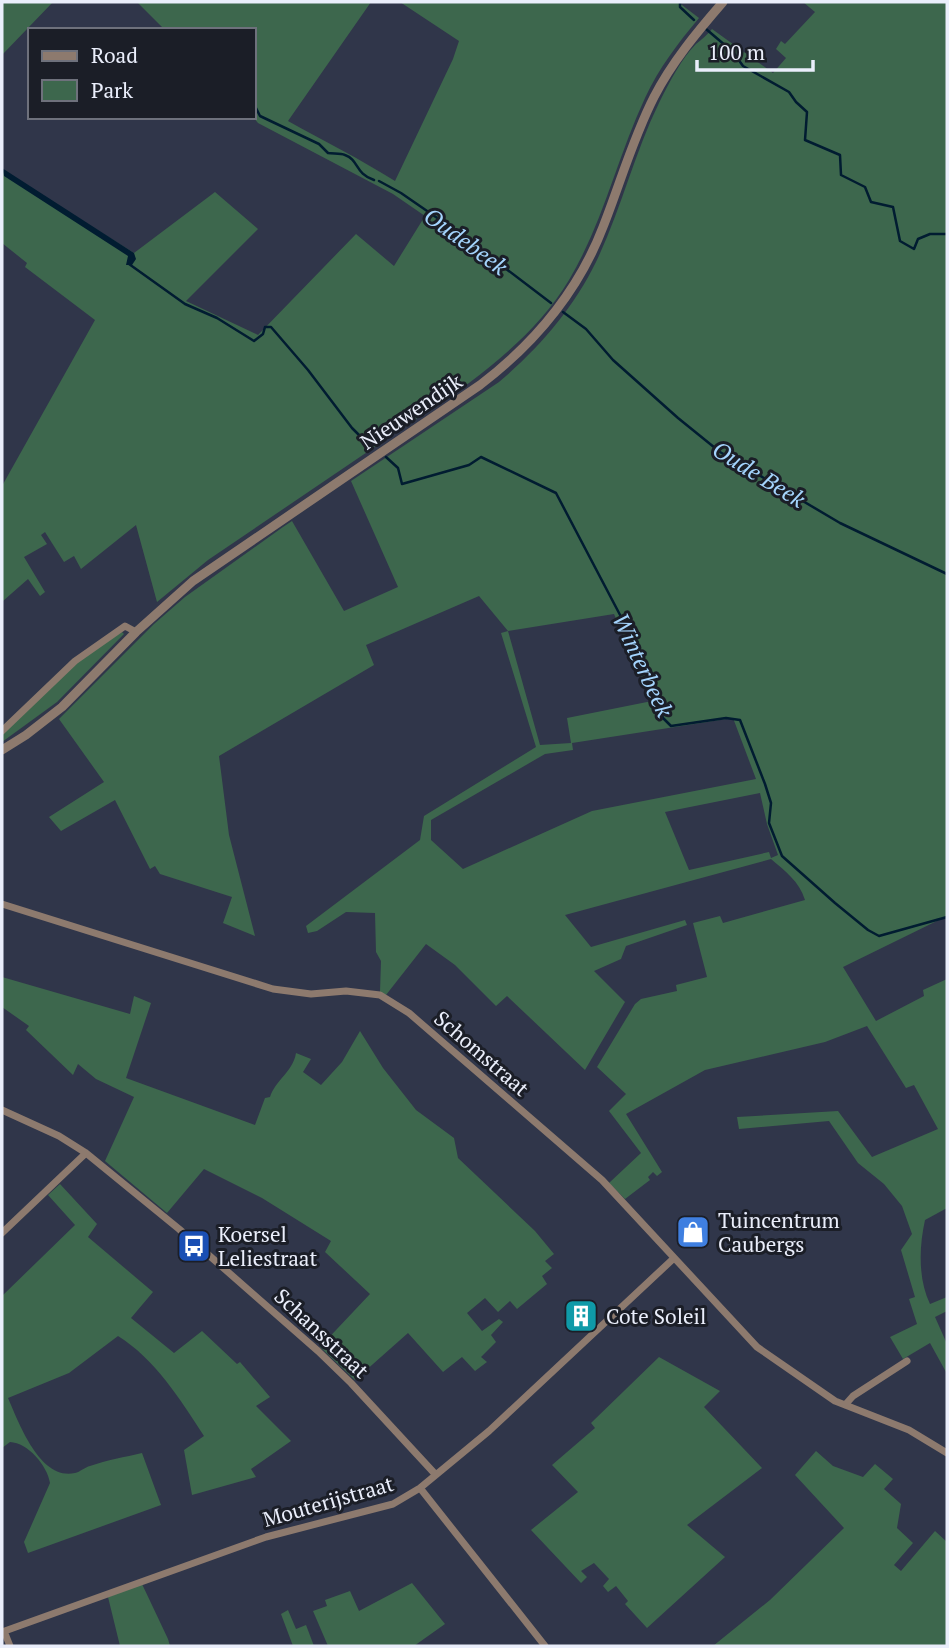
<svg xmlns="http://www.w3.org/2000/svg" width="949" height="1648" viewBox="0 0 949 1648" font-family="'PT Serif',serif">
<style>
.green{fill:#3d674d;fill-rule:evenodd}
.water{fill:#011c31}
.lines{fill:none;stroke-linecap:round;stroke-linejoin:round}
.stream{stroke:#011c31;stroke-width:2.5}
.minor{stroke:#8d7a6e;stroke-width:7}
.tertiary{stroke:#8d7a6e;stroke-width:9}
.labels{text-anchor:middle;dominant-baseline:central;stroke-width:6;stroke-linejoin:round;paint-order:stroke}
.street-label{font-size:21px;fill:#eaeefb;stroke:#1b1e27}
.poi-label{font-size:21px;fill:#eaeefb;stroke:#1b1e27;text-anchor:start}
.water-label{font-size:23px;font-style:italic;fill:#a4d4fd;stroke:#1b1e27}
</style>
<rect width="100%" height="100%" fill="#30364a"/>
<path class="green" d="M2 2H53L2 55Z
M137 2H371L288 121C324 141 360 159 395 181L453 59 459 41 400 2H678L699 18C678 43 659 68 645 98 617 158 603 223 569 280 544 322 507 354 469 383L208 560 157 602 136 525 81 569 74 556 64 562 45 532 41 535 47 544 24 557 45 592 40 596 28 579 3 601 2 486 95 320 25 267 27 263 2 243V170L134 253 215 192 258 229 186 301 258 335 356 234 394 266 425 216 393 194 258 123 253 117 254 30H165Z
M803 2H947V916L843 967 876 1021 924 996 923 990 947 979V1208L925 1220C919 1247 918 1279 930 1304L947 1297V1311L935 1317 947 1344 946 1372 930 1343 903 1359 890 1337 917 1324 909 1299 915 1297 901 1250 912 1234 902 1206 884 1184 858 1163 829 1121 739 1129 737 1117 838 1111 872 1157 938 1129 914 1085 906 1088 867 1026 825 1042 705 1070 626 1114 662 1172 657 1176 653 1172 648 1177 650 1180 625 1199 609 1183 641 1153 609 1111 626 1094 597 1067 635 1004 641 999 677 991 676 985 707 977 693 923 720 916 723 923 805 900C799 881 785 871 771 859L565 915 591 947 685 920 687 925 626 946 621 959 594 971 625 1002 585 1070 507 996 496 1006 455 965 426 944 386 995 380 992 381 961 376 952 375 913 346 912 317 931 308 933 306 926 420 840 424 816 536 747 501 633 508 631 479 596 366 645 374 665 219 756 229 835 255 936 223 923 232 897 160 874 155 866 150 869 115 800 61 831 49 817 104 782 59 719 154 624 185 597 283 527 292 521 344 611 398 587 351 481 499 382C539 348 573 309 596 262 621 210 634 154 659 103 669 83 681 59 696 44 702 39 707 35 712 29L773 73 786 58 776 49 781 41 785 44 815 12ZM614 614 652 701 567 718 571 743 540 745 508 631ZM733 718 756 779 592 811 463 869 431 840V820L545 754 573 750 572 743ZM760 793 767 824 778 855 771 858 769 852 689 870 665 812Z
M122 632 124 634 57 702 2 742V735L84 656Z
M2 977 130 1014 134 996 151 1003 126 1078 255 1125 265 1098 270 1097C276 1079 293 1072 296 1053L311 1059 303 1072 321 1085 342 1062 360 1031 383 1068 416 1110 454 1138 458 1158 535 1231 554 1254 545 1261 552 1268 542 1276 547 1284 517 1309 510 1301 498 1312 485 1298 467 1313 482 1331 499 1319 503 1322 491 1335 496 1342 481 1357 487 1362 475 1371 462 1357 443 1372 408 1333 355 1380 320 1347 370 1294 325 1252 331 1241 262 1198 204 1169 167 1213 105 1161 134 1097 96 1079 78 1064 73 1075 26 1030 29 1026 2 1007Z
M60 1184 97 1224 88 1237 153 1292 131 1318 174 1353 202 1331 237 1364 240 1362 270 1397 256 1406 291 1441 251 1469 256 1477 192 1495 184 1450 204 1436C180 1399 155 1359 118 1336L69 1373 8 1398C19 1423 40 1481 75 1473 80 1472 85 1467 90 1466 107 1460 125 1457 142 1453L161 1505 28 1553 24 1542 50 1483C47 1465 28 1443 10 1442L2 1448V1296L75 1225 48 1195Z
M659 1357 720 1391 704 1407 762 1468 687 1525 725 1557 647 1628 625 1604 628 1601 616 1586 608 1592 603 1586 609 1579 594 1563 581 1571 587 1577 581 1583 531 1530 578 1492 552 1465 595 1428 591 1423Z
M816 1451 833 1466 863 1477 875 1464 893 1479 884 1489 901 1504 897 1528 913 1543 894 1565 901 1571 935 1531 947 1542V1646H713L770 1600 844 1528 795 1475Z
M412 1583 445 1624 414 1646H328L313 1611 327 1606 325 1600 350 1591 359 1611Z
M142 1584 168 1639 170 1646H120L108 1597Z
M288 1610 296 1629 306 1625 314 1646H293L281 1614Z"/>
<path class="water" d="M2 168 134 253 136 259 132 265H126L128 256 4 176Z"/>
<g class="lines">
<path class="stream" d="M680 2V7L694 20
M706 29 733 52 743 66 789 92 796 102 807 112 805 140 840 155 841 175 865 187 871 202 893 207 900 241 914 249 918 239 930 234H947
M254 104 260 116 319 144 328 153C333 154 340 153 345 155 359 160 355 174 374 180
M379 181 401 193 459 233 551 303
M129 264 185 304 217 318 254 341 263 334 265 327H271L308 370 352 428 360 436 377 445
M563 312 586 329 613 360 678 418 720 452 840 523 947 574
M386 457 398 468 402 484 469 465 481 457 556 493 629 632 663 718 671 726 726 718 740 720 765 784 771 803 769 823 782 856 835 903 868 930 879 936 947 917"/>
<path class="minor" d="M2 731 75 661 125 626 136 632
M2 904 273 989 311 994 346 991 380 995 409 1013 602 1180 757 1347 835 1401 909 1430 947 1453
M2 1110 59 1136 86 1153 179 1229 318 1351 351 1383 436 1475
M2 1233 86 1153
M845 1405 853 1396 907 1361
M420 1488 545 1646
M4 1631 10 1646
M2 1632 266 1537 393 1504 420 1488 489 1431 673 1259"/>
<path class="tertiary" d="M2 750 26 735 62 707 136 632 193 581 480 385C535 343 578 292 603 227 620 184 633 138 654 97 672 62 697 32 723 2"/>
</g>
<defs>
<symbol id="shop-square" viewBox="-11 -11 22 22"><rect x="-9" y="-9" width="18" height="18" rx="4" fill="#3f7fe0" stroke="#1b1e27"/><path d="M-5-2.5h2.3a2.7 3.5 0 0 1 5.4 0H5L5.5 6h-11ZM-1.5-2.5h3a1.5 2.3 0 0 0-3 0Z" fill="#fff"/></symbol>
<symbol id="bus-square" viewBox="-11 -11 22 22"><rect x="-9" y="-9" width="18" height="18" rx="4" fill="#1a4fb4" stroke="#1b1e27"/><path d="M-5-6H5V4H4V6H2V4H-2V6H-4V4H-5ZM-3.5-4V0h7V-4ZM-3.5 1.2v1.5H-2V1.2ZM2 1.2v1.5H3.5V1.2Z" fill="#fff"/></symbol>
<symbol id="building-square" viewBox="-11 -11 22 22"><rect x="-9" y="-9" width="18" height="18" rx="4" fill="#0f9aa8" stroke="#1b1e27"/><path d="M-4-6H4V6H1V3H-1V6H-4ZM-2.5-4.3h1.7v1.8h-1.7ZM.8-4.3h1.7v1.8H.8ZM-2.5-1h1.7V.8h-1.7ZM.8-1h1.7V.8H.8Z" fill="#fff"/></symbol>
</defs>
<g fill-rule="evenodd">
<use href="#shop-square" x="674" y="1213" width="38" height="38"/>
<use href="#bus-square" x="175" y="1227" width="38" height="38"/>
<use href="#building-square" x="562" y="1297" width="38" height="38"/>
</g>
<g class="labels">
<g class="street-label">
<text transform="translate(411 411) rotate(-34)">Nieuwendijk</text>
<text transform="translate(482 1053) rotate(41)">Schomstraat</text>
<text transform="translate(322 1333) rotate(43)">Schansstraat</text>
<text transform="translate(328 1501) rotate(-16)">Mouterijstraat</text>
</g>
<g class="poi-label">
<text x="718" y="1220">Tuincentrum<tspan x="718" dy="24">Caubergs</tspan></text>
<text x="218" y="1234">Koersel<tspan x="218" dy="24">Leliestraat</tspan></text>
<text x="606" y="1316">Cote Soleil</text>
</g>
<g class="water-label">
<text transform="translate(466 241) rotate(36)">Oudebeek</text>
<text transform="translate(759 474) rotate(32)">Oude Beek</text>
<text transform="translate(643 665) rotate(65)">Winterbeek</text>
</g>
</g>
<rect width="949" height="1648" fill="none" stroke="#eaeefb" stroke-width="7"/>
<rect x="28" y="28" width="228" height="91" fill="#1b1e27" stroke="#6e717c" stroke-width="2"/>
<rect x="42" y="51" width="35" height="10" fill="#8d7a6e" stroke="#6e717c" stroke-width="2"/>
<text x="91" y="63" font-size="21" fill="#eaeefb">Road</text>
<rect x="42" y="80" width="35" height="21" fill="#3d674d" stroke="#6e717c" stroke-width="2"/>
<text x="91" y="98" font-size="21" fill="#eaeefb">Park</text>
<path d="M697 60v10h116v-10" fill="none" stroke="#eaeefb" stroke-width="3.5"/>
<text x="708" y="60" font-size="21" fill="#eaeefb" stroke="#1b1e27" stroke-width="5" paint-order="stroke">100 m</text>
</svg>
